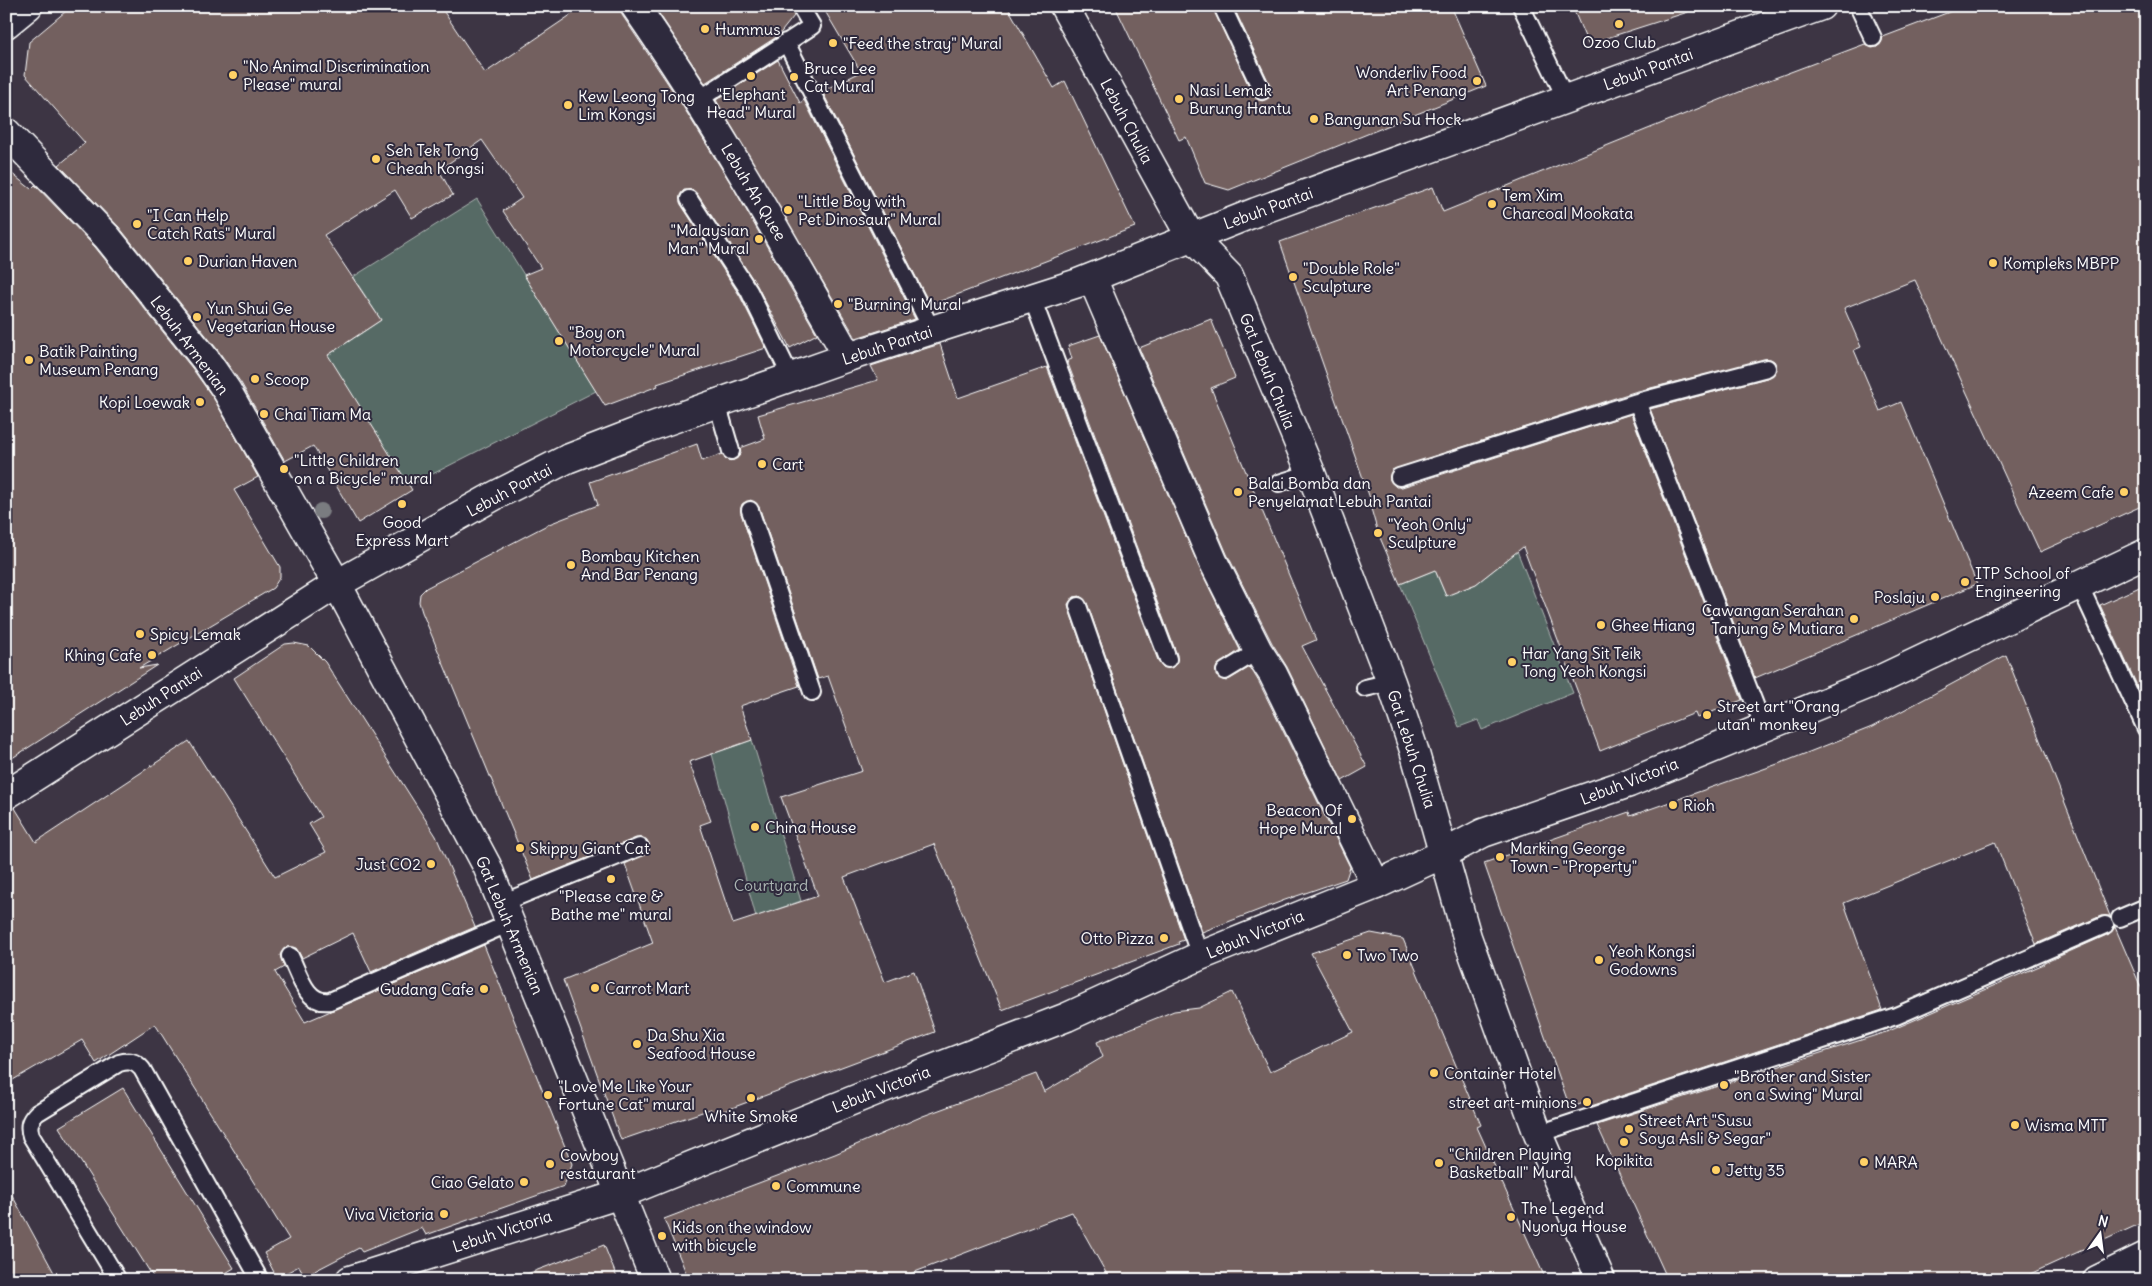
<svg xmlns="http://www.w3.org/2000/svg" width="2152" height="1286" viewBox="0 0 2152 1286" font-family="Delius,sans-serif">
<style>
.green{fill:#576b65;stroke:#abb5b2}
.building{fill:#73605f;stroke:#fff;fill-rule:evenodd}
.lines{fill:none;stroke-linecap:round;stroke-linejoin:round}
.lane-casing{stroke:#fff;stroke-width:20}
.street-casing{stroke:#fff;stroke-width:31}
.secondary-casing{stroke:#fff;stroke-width:31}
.primary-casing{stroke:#fff;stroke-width:31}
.lane{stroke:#2f2a3d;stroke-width:16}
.street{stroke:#2f2a3d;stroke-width:28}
.secondary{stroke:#2f2a3d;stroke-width:28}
.primary{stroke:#2f2a3d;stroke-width:28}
.tree{fill:#7a7b80}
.poi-dot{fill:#ffd166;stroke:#2f2a3d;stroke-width:2}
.labels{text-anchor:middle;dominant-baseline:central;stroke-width:4;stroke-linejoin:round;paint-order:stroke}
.poi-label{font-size:16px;fill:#fff;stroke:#2f2a3d;text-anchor:start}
.street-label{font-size:16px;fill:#fff;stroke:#2f2a3d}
.park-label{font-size:16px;fill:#abb5b2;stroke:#2f2a3d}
</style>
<rect width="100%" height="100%" fill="#3d3544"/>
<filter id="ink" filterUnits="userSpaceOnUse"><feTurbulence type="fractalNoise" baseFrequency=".02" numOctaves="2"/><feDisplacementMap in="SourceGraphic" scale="10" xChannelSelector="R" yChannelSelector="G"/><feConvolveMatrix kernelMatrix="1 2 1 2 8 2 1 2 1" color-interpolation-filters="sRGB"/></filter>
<g filter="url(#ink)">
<path class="green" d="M477 199 596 391 409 486 327 356 381 320 353 277Z
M1512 538 1573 693 1482 730 1478 720 1459 727 1400 584 1435 570 1446 596 1476 584 1500 565 1494 546Z
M752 740 801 901 756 917 712 754Z"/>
<path class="building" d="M72 6H440L485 73 584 6H620L622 15 679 100 733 187 817 334 790 348 757 286 697 194 693 190H684L680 195 681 204 740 296 766 348 657 384 658 386 605 406 524 275 541 268 503 211 522 198 482 140 439 170 453 195 412 218 395 190 324 235 381 320 328 355 412 490 358 523 313 446 285 461 241 383 217 349 119 227 59 165 85 143 25 75 29 42Z
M654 6H790L794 16 778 36 705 83Z
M822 6H1007L1054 88 1065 81 1135 227 930 305 822 91 861 72Z
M1115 6H1212L1253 95 1262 101 1270 97 1271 87 1233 6H1451L1486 86 1229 190 1205 183 1186 137 1179 140Z
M1572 6H1687L1688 12 1588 44Z
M1965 6H2146V504L2040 552 1915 280 1844 308 1861 347 1854 350 1880 411 1901 402 1977 584 1755 678 1650 409 1770 377 1777 370 1774 361 1770 359 1634 392 1392 470 1390 480 1396 487H1402L1631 414 1742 700 1697 718 1695 713 1600 751 1523 547 1476 584 1446 596 1435 570 1400 584 1378 533 1370 505 1372 504 1280 242 1433 187 1443 212 1764 82 1865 44 1872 48 1877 47 1881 43 1883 37Z
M778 60 800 103 804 100 915 319 856 338 716 100Z
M6 169 31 189 35 185 95 247 192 368 214 399 258 477 234 490 280 567V577L273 588 139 668 157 665 6 762Z
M1211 319 1235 378 1211 388 1316 640 1302 646 1367 767 1342 781 1287 667 1272 643 1227 554 1139 348Z
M1100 335 1199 567 1240 650 1217 666 1216 676 1226 681 1250 667 1259 682 1350 867 1346 879 1285 900 1202 932 1087 603 1080 596 1074 597 1068 604 1069 609 1184 940 1178 942 1179 944 1002 1010 934 844 844 877 885 982 914 971 935 1032 713 1115 711 1109 621 1140 563 980 653 943 625 864 648 853 649 844 646 839 636 838 533 880 422 612 419 602 420 594 426 588 549 524 598 505 590 482 697 444 702 461 722 454 728 461 734 460 741 454 740 448 765 439 758 415 878 380 871 366 940 344 958 398 1047 367 1159 663 1162 667 1171 668 1176 665 1177 655 1067 361 1072 359 1068 346ZM751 500 759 507 818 679 828 676 862 771 781 797 818 896 733 924 700 825 711 821 689 762 752 740 740 706 799 686 741 513 742 504Z
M2146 584V705L2100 605Z
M294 643 309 646 325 662 436 836 475 927 371 972 353 933 302 958 296 948 286 947 280 955 284 967 275 972 305 1022 484 945 572 1164 564 1186 426 1235 422 1228 362 1252 359 1248 305 1276 299 1266 277 1278 264 1253 289 1239 155 1024 96 1063 82 1040 6 1084V811L15 808 36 842 189 741 275 877 326 852 309 824 321 817 234 678 285 644Z
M2006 655 2110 916H2101L2036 944 1995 842 1844 903 1882 1010 1588 1107 1586 1102 1570 1108 1484 863 1629 812 1630 816 1789 760 1872 727Z
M2115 927 2146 999V1221L2017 1280H1668L1597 1125 1889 1031 2044 964V963L2109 934Z
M1371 933 1403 939 1481 1125 1477 1127 1546 1280H1110L1072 1212 894 1280H689L664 1219 835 1154 923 1116 1036 1074 1044 1092 1103 1057 1097 1042 1174 1011 1199 1008 1232 992 1270 1072 1353 1032 1311 953Z
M123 1088 234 1268 214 1280H155L59 1127Z
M6 1184 58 1280H6Z
M604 1245 618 1280H519V1277Z"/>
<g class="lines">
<defs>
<path id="lane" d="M1222 6 1262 91
M1521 6 1566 99
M1858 6 1873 38
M786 42 932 330
M698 100 812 26 800 6
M689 199 749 291 791 377
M1032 298 1168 659
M1637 402 1764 728
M717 403 731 451
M1399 477 1637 402 1767 368
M1279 483 1311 473
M750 510 812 692
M2079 584 2146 729
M1078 606 1200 956
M1225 671 1258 651
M1365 688 1391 682
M502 903 640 847
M2120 918 2146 907
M290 956C299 974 306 1005 330 1001L510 923
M1538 1134 1896 1016 2105 925
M118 1280 31 1136C28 1126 29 1121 37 1113L119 1063C129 1060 135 1061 142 1069L260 1280"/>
<path id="street" d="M635 6C714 119 781 238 848 357
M6 24 28 6
M6 132 107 237 205 359 227 391 337 584 487 866 655 1280
M1092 278 1213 561 1258 651 1273 674 1376 885
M1445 853 1483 833 1629 783 1879 680 2146 553"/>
<path id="secondary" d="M1064 6 1190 236 1229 276 1311 473 1391 682 1414 750 1467 937 1538 1134 1601 1280
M6 795 337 584 496 495 567 459 647 428 848 357 1078 283 1256 212 1821 6
M350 1280 621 1194 876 1091 1067 1017 1200 956 1376 885 1445 853"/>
<path id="primary" d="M2097 1280 2146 1256"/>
</defs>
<use href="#lane" class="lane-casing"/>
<use href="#street" class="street-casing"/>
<use href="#secondary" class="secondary-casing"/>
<use href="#primary" class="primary-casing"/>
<use href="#lane" class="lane"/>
<use href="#street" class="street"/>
<use href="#secondary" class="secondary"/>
<use href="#primary" class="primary"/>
</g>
<circle class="tree" cx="321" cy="511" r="8"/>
</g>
<g class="poi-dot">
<circle cx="1619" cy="24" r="5"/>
<circle cx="705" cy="29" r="5"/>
<circle cx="833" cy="43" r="5"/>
<circle cx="233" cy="75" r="5"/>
<circle cx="751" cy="76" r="5"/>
<circle cx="794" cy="77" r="5"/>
<circle cx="1477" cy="81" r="5"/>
<circle cx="1179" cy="99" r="5"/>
<circle cx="568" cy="105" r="5"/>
<circle cx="1314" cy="119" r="5"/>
<circle cx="376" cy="159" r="5"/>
<circle cx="1492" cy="204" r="5"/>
<circle cx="788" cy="210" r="5"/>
<circle cx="137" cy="224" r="5"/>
<circle cx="759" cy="239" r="5"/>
<circle cx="188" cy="261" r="5"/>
<circle cx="1993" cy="263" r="5"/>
<circle cx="1293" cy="277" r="5"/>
<circle cx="838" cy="304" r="5"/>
<circle cx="197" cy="317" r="5"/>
<circle cx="559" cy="341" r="5"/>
<circle cx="29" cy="360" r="5"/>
<circle cx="255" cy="379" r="5"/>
<circle cx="200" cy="402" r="5"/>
<circle cx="264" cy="414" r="5"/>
<circle cx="762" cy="464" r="5"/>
<circle cx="284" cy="469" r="5"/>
<circle cx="1238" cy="492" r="5"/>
<circle cx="2124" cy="492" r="5"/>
<circle cx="402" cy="504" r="5"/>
<circle cx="1378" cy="533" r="5"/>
<circle cx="571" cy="565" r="5"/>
<circle cx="1965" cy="582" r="5"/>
<circle cx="1935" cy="597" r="5"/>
<circle cx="1854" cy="619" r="5"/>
<circle cx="1601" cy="625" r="5"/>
<circle cx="140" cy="634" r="5"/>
<circle cx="152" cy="655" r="5"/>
<circle cx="1512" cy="662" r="5"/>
<circle cx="1707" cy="715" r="5"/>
<circle cx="1673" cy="805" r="5"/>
<circle cx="1352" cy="819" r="5"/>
<circle cx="755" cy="827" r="5"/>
<circle cx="520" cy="848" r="5"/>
<circle cx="1500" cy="857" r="5"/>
<circle cx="431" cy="864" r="5"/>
<circle cx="611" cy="879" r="5"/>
<circle cx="1164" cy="938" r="5"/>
<circle cx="1347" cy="955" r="5"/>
<circle cx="1599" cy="960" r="5"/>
<circle cx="595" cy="988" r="5"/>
<circle cx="484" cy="989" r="5"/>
<circle cx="637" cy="1044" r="5"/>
<circle cx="1434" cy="1073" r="5"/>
<circle cx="1724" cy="1085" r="5"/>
<circle cx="548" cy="1095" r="5"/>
<circle cx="751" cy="1098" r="5"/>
<circle cx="1587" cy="1102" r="5"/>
<circle cx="2015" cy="1125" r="5"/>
<circle cx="1629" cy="1129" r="5"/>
<circle cx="1624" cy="1142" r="5"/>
<circle cx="1864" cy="1162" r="5"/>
<circle cx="1439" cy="1163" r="5"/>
<circle cx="550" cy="1164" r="5"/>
<circle cx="1716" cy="1170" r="5"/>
<circle cx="524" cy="1182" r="5"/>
<circle cx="776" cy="1186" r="5"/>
<circle cx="444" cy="1214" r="5"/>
<circle cx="1511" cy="1217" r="5"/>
<circle cx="662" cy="1236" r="5"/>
</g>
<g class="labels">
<g class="poi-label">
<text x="715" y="29">Hummus</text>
<text x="1619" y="42" text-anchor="middle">Ozoo Club</text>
<text x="843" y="43">"Feed the stray" Mural</text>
<text x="243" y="66">"No Animal Discrimination<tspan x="243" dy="18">Please" mural</tspan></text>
<text x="804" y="68">Bruce Lee<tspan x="804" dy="18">Cat Mural</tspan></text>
<text x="1467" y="72" text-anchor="end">Wonderliv Food<tspan x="1467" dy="18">Art Penang</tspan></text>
<text x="1189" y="90">Nasi Lemak<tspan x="1189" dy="18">Burung Hantu</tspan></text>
<text x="751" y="94" text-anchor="middle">"Elephant<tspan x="751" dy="18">Head" Mural</tspan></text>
<text x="578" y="96">Kew Leong Tong<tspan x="578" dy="18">Lim Kongsi</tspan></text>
<text x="1324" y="119">Bangunan Su Hock</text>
<text x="386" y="150">Seh Tek Tong<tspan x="386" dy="18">Cheah Kongsi</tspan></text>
<text x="1502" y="195">Tem Xim<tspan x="1502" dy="18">Charcoal Mookata</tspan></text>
<text x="798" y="201">"Little Boy with<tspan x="798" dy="18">Pet Dinosaur" Mural</tspan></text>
<text x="147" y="215">"I Can Help<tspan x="147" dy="18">Catch Rats" Mural</tspan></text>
<text x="749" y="230" text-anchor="end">"Malaysian<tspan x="749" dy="18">Man" Mural</tspan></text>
<text x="198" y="261">Durian Haven</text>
<text x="2003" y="263">Kompleks MBPP</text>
<text x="1303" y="268">"Double Role"<tspan x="1303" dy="18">Sculpture</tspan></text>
<text x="848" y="304">"Burning" Mural</text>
<text x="207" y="308">Yun Shui Ge<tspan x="207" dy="18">Vegetarian House</tspan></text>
<text x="569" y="332">"Boy on<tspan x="569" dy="18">Motorcycle" Mural</tspan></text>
<text x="39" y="351">Batik Painting<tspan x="39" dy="18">Museum Penang</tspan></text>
<text x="265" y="379">Scoop</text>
<text x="190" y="402" text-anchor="end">Kopi Loewak</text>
<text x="274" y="414">Chai Tiam Ma</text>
<text x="294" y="460">"Little Children<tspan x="294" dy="18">on a Bicycle" mural</tspan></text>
<text x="772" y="464">Cart</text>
<text x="1248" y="483">Balai Bomba dan<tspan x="1248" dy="18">Penyelamat Lebuh Pantai</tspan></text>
<text x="2114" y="492" text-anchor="end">Azeem Cafe</text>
<text x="402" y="522" text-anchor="middle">Good<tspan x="402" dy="18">Express Mart</tspan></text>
<text x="1388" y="524">"Yeoh Only"<tspan x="1388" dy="18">Sculpture</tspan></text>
<text x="581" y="556">Bombay Kitchen<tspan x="581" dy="18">And Bar Penang</tspan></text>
<text x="1975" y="573">ITP School of<tspan x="1975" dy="18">Engineering</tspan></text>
<text x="1925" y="597" text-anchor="end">Poslaju</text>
<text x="1844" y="610" text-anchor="end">Cawangan Serahan<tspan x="1844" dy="18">Tanjung &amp; Mutiara</tspan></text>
<text x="1611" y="625">Ghee Hiang</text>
<text x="150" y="634">Spicy Lemak</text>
<text x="1522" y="653">Har Yang Sit Teik<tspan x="1522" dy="18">Tong Yeoh Kongsi</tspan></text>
<text x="142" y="655" text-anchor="end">Khing Cafe</text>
<text x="1717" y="706">Street art "Orang<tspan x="1717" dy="18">utan" monkey</tspan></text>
<text x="1683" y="805">Rioh</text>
<text x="1342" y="810" text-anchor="end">Beacon Of<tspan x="1342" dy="18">Hope Mural</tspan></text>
<text x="765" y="827">China House</text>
<text x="530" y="848">Skippy Giant Cat</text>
<text x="1510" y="848">Marking George<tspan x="1510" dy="18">Town - "Property"</tspan></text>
<text x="421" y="864" text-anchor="end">Just CO2</text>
<text x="611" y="896" text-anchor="middle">"Please care &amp;<tspan x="611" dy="18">Bathe me" mural</tspan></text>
<text x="1154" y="938" text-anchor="end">Otto Pizza</text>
<text x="1609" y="951">Yeoh Kongsi<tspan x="1609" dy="18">Godowns</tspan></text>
<text x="1357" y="955">Two Two</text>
<text x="605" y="988">Carrot Mart</text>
<text x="474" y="989" text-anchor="end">Gudang Cafe</text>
<text x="647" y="1035">Da Shu Xia<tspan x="647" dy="18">Seafood House</tspan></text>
<text x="1444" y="1073">Container Hotel</text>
<text x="1734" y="1076">"Brother and Sister<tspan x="1734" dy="18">on a Swing" Mural</tspan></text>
<text x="558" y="1086">"Love Me Like Your<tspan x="558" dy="18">Fortune Cat" mural</tspan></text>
<text x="1577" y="1102" text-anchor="end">street art-minions</text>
<text x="751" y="1116" text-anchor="middle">White Smoke</text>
<text x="1639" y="1120">Street Art "Susu<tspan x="1639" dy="18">Soya Asli &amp; Segar"</tspan></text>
<text x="2025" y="1125">Wisma MTT</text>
<text x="1449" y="1154">"Children Playing<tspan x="1449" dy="18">Basketball" Mural</tspan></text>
<text x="560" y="1155">Cowboy<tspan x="560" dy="18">restaurant</tspan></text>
<text x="1624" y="1160" text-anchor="middle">Kopikita</text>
<text x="1874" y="1162">MARA</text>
<text x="1726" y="1170">Jetty 35</text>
<text x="514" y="1182" text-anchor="end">Ciao Gelato</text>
<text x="786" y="1186">Commune</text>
<text x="1521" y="1208">The Legend<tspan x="1521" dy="18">Nyonya House</tspan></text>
<text x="434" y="1214" text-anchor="end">Viva Victoria</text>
<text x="672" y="1227">Kids on the window<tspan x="672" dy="18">with bicycle</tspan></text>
</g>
<g class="street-label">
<text transform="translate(1648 69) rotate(-20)">Lebuh Pantai</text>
<text transform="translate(1127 121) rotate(62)">Lebuh Chulia</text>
<text transform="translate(754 192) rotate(59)">Lebuh Ah Quee</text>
<text transform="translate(1268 208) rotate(-20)">Lebuh Pantai</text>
<text transform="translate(190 345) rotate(53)">Lebuh Armenian</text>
<text transform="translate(887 345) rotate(-18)">Lebuh Pantai</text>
<text transform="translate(1268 371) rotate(68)">Gat Lebuh Chulia</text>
<text transform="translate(509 490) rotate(-28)">Lebuh Pantai</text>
<text transform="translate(161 696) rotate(-33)">Lebuh Pantai</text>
<text transform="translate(1412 749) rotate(72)">Gat Lebuh Chulia</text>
<text transform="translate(1629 781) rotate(-21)">Lebuh Victoria</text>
<text transform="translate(510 925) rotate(67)">Gat Lebuh Armenian</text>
<text transform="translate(1255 934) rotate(-22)">Lebuh Victoria</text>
<text transform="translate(881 1089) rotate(-21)">Lebuh Victoria</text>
<text transform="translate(502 1231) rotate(-18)">Lebuh Victoria</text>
</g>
<g class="park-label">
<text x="771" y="885">Courtyard</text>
</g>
</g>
<rect width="2152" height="1286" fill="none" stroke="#2f2a3d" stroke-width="25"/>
<rect x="12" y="12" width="2127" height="1261" fill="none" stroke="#fff" stroke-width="2" filter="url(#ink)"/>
<g transform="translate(2100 1234) rotate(14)" stroke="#2f2a3d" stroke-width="4" paint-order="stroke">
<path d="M0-4L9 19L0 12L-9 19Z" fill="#ffffff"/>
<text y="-8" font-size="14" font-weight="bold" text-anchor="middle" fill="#ffffff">N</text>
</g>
</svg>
